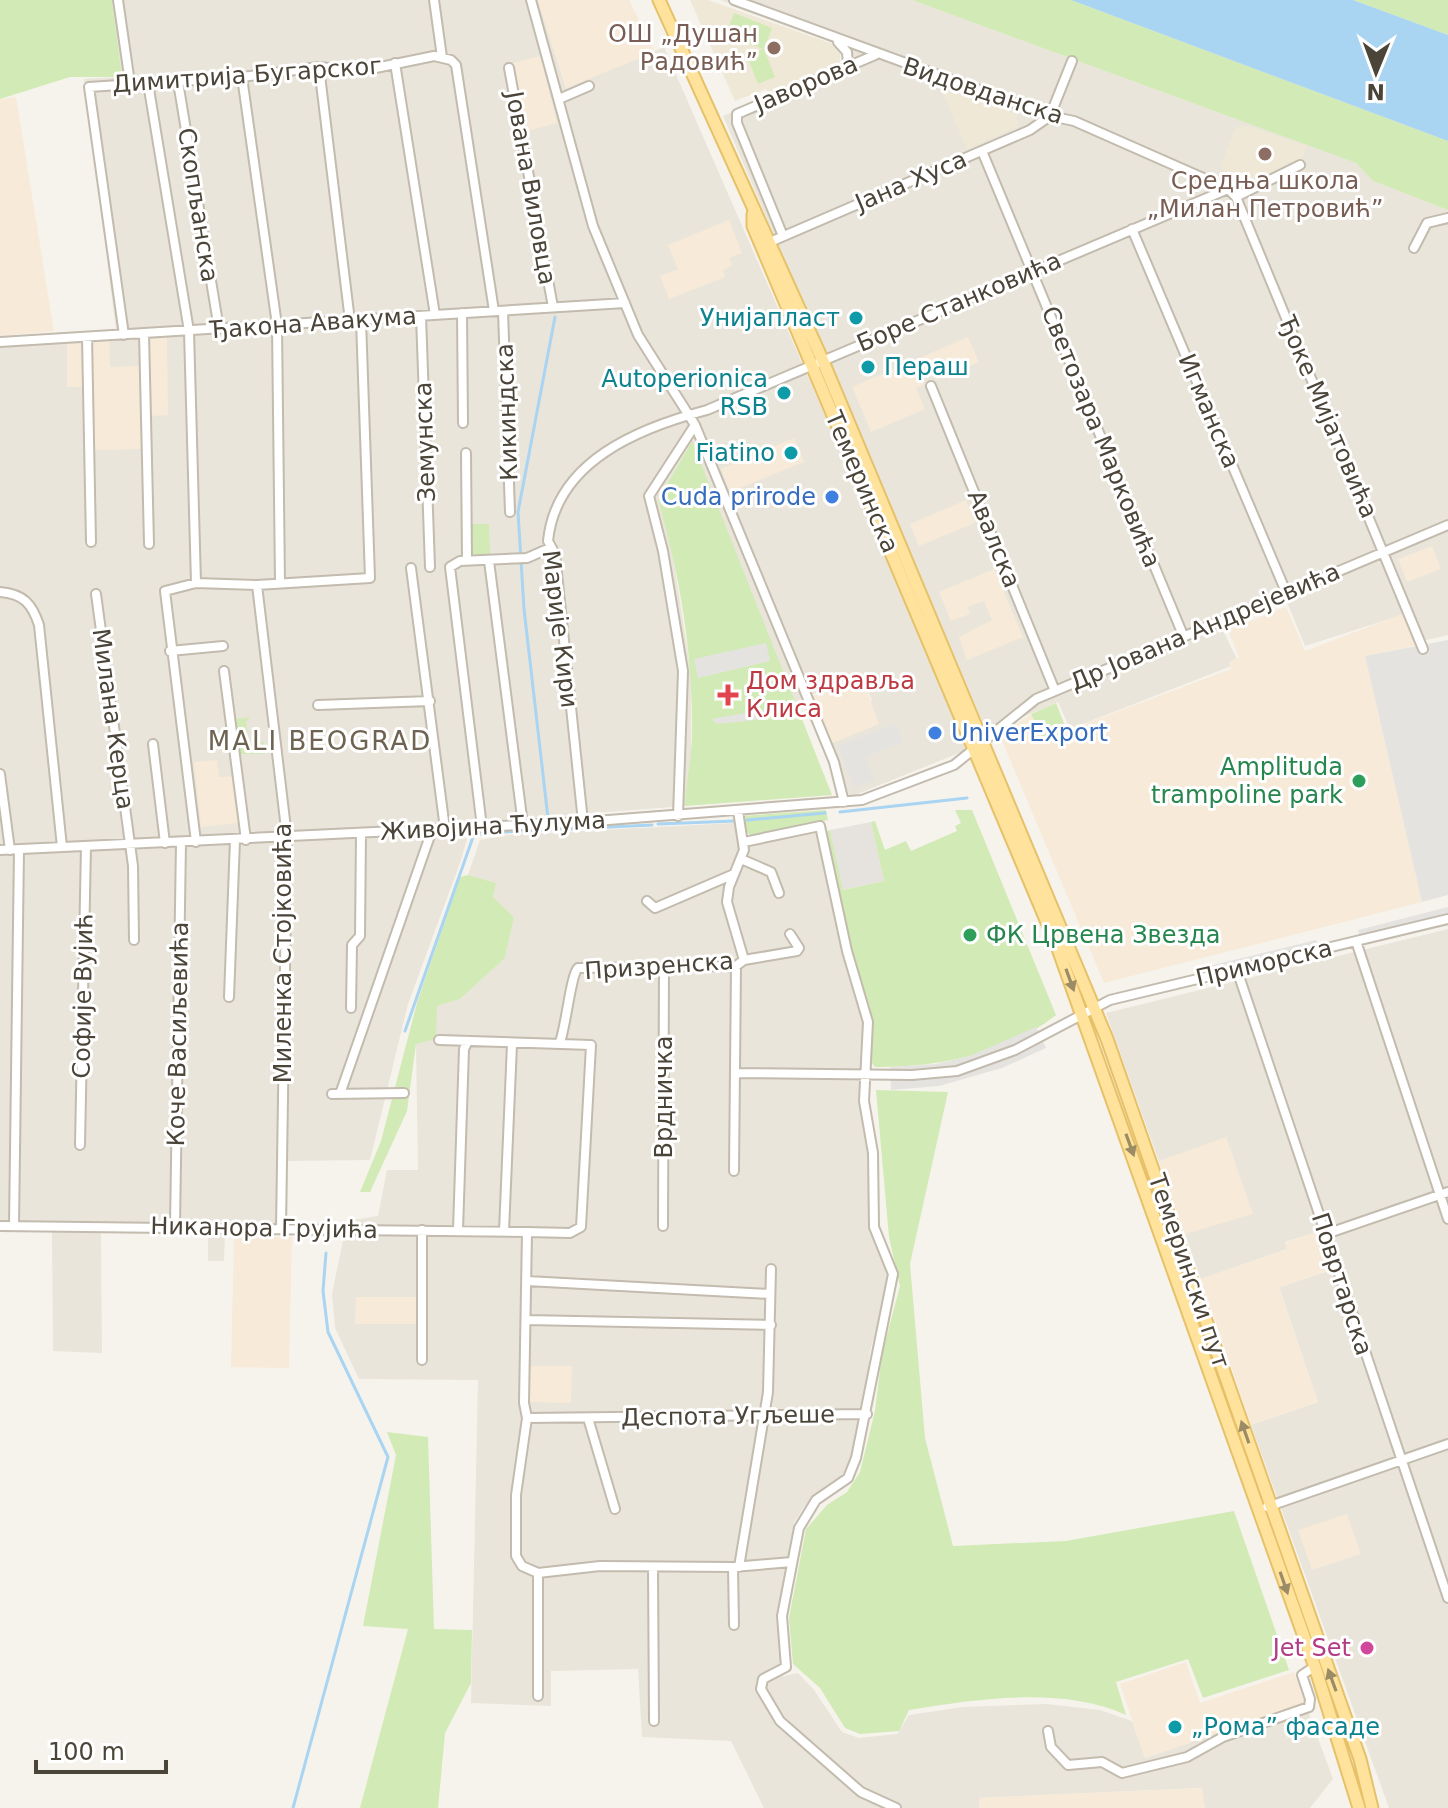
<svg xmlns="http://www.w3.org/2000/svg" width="1448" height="1808" viewBox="0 0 1448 1808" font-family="'DejaVu Sans',sans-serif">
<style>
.residential{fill:#eae5da}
.commercial{fill:#f7ead8}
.industrial{fill:#e6e2dd}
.education{fill:#efe8d6}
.green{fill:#d2eab5}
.parking{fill:#e5e3e0}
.water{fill:#a9d4f2}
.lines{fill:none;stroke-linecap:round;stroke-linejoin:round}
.stream{stroke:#a9d4f2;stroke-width:3}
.minor-casing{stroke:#c2bbae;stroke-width:12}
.major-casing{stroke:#e6c16a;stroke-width:15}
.minor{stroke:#fff;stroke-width:8}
.major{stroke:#ffe39c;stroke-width:11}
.oneway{fill:#9c8c66}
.education-dot{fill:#8d6e63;stroke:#fff;stroke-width:3}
.culture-dot{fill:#0f9aa8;stroke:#fff;stroke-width:3}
.shop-dot{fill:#3f7fe0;stroke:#fff;stroke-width:3}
.health-dot{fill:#e0444e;stroke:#fff;stroke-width:3}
.leisure-dot{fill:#2e9e5b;stroke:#fff;stroke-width:3}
.hotel-dot{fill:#d1479c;stroke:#fff;stroke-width:3}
.labels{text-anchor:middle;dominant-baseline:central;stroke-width:6;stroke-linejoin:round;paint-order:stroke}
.education-label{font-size:24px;fill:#785e54;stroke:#fff;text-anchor:end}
.street-label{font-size:24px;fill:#4b4439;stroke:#fff}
.culture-label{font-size:24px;fill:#0d838f;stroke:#fff;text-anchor:end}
.shop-label{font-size:24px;fill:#366cbe;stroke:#fff;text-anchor:end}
.health-label{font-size:24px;fill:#be3a42;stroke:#fff;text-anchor:start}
.leisure-label{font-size:24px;fill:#27864d;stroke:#fff;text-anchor:end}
.hotel-label{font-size:24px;fill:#b23c85;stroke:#fff;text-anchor:end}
.neighbourhood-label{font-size:26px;letter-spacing:2px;fill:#6e6250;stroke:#fff}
</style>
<rect width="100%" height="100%" fill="#f6f3ec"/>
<path class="residential" d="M112 0H538L566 88 664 47 966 739 964 751 850 797 830 744 872 700 861 674 795 702 691 442 658 500 671 544 691 673V760L685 806 466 823 468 835 461 860 408 1004 370 1160 285 1161 283 1232H225L224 1261H208V1234L101 1233 102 1353 53 1351 52 1231H0V338L116 330 84 79 122 77Z
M720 0H912L1356 163 1373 181 1448 210V635L1418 642 1408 613 1305 646 1287 602 1221 627 1239 663 1070 729 1058 702 987 732 723 116 845 63 844 54 833 41Z
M734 823 740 842 815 824 863 1018 859 1096 867 1153 870 1231 888 1273V1289L870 1351 864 1411 849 1464 841 1478 825 1486 804 1507 794 1523 778 1614 781 1661 770 1679 798 1673 814 1690 842 1732 859 1738 897 1734 909 1715 963 1707 1047 1704 1100 1710 1132 1721 1145 1758 1305 1703 1333 1779 1310 1808H1205L1201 1788 979 1798V1808H764L731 1741 642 1737 638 1669 551 1671V1706L471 1703 478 1380 359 1379 335 1328 332 1294 347 1221 378 1216 387 1170H418L416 1044 437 1006 460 999 505 958 514 917 493 897 495 883 468 875 480 840 508 835Z
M1448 929V1808H1389L1251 1425 1318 1402 1279 1287 1329 1271 1317 1232 1285 1242 1287 1249 1201 1279 1106 1013Z"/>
<path class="commercial" d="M538 0H629L655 52 566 88Z
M540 56 557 123 527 131 510 64Z
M16 97 54 331 0 336V99Z
M729 220 742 253 729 258 732 266 723 270 725 277 669 299 660 276 678 269 668 245Z
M968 337 979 362 937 380 935 374 921 380 923 385 916 388 925 409 871 432 852 387Z
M167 338 168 415 150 416 149 339Z
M109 340 110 367 139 366 141 449 93 450 91 347 96 341Z
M83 342 84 387H67V343Z
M794 438 804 462 730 492 721 469Z
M966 500 975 523 919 546 910 524Z
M1432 546 1441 569 1407 582 1398 559Z
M994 569 1023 637 967 660 959 637 992 620 984 601 967 607 970 614 951 621 939 592Z
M1286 607 1305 651 1405 613 1419 645 1365 656 1422 902 1104 983 1000 736 1031 714 1044 739 1231 669 1229 662 1239 657 1228 630Z
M862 676 879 724 830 744 810 697Z
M217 760 219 777 235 776 240 823 201 827 194 762Z
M1226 1137 1253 1214 1185 1234 1159 1161Z
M1316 1232 1330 1270 1279 1288 1318 1402 1251 1425 1201 1279 1287 1249 1285 1243Z
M234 1236 292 1237 289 1368 231 1367Z
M356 1297H416V1324H355Z
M529 1366H572L571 1403 528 1402Z
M1347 1514 1361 1554 1312 1570 1298 1530Z
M1186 1662 1200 1703 1294 1672 1305 1703 1145 1758 1120 1684Z
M1202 1788 1205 1808H979V1798Z"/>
<path class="industrial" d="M871 822 884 881 842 890 830 830Z"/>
<path class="education" d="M690 0H708L833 44 840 53V63L769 95 766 89 735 101Z
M941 89 1017 114 1018 127 967 149Z
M1249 126 1307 146 1301 162 1244 187 1220 167 1236 127Z"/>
<path class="green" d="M0 0H112L122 77H70L0 99Z
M912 0H1071L1448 141V210L1373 181 1356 163Z
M1353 0H1448V35Z
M734 13 772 28 764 49 775 77 758 84 747 56 763 49 726 35Z
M692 441 832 795 685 806C686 781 692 758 692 732 693 654 680 575 658 500Z
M470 524H489L490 555 471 554Z
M1056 703 1067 731 1044 739 1031 714Z
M250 717 246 722 249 744 264 742 265 754H240L236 719Z
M826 810 828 820 752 836 746 832 742 816Z
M955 810H972L1056 1015C1007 1054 936 1068 875 1067L871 1062 870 1007 850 947 825 832 830 830 843 890 884 881 871 822 875 821 885 850 906 841 911 851 957 831 955 826 961 823Z
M468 875 496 883 493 897 514 917 505 958 460 999 437 1006 436 1039 416 1044 407 1111 370 1192H360L381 1141 417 1003 460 877Z
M876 1090 948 1092 910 1264 925 1438 953 1546 1066 1541 1234 1511 1289 1670 1203 1698 1188 1659 1116 1682 1126 1715C1061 1686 978 1699 909 1710L899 1731 860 1734 845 1728 820 1688 793 1664 789 1618 806 1529 827 1505 847 1492 860 1472 875 1411 882 1354 900 1286 889 1237Z
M387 1432 428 1437 434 1629 472 1630 471 1683 445 1733 438 1808H360L408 1629 363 1626 396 1455Z"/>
<path class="parking" d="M1448 640V895L1422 902 1365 656Z
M766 643 770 661 698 678 694 659Z
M774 708 781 712 756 720 717 724 712 719Z
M896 723 903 742 865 757 875 780 855 788 837 746Z
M1448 907V914L1360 937 1358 930Z
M1316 940 1318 946 1198 975 1197 969Z
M1036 1027 1046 1048 1002 1068 939 1086 891 1090 890 1067 936 1064 970 1056Z"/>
<path class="water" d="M1071 0H1353L1448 35V141Z"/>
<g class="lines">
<path class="stream" d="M840 812 967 798
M548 818 524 609 518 512 555 317
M747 820 825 813
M658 824 735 821
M405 1031 473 837 483 833 652 825
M293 1808 388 1457 328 1332 323 1291 326 1253"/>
<defs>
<path id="minor" d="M118 0 130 83
M434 0 442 57
M531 0 593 226 638 335 695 425 834 762 844 802
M734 0 1050 116 1074 121 1228 189 1236 197 1423 649
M838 42 847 52 848 66
M395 63 435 315
M319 67 350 321
M509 68 553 307
M242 77 277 325 280 583
M178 82 219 329
M148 83 189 331 196 583
M559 99 589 86
M982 151 1183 635
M1236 197 1300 165
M1132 229 1286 592
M783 236 737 123V114L875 55
M770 242 1030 130 1050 116 1072 61
M1414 248 1427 223 1448 218
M503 311 510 512
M462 313 463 423
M421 316 430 567
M144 334 149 544
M124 335 89 87 242 77 319 67 361 71 434 56 451 60 456 65 494 311
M87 337 91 542
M0 342 625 303
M931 386 1055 691
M466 453 467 560
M489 561 523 825
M411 568 445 829
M257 585 287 837 281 1228
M0 592C24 594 32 604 39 625L62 847
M96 594 133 866 134 940
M170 651 223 646
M224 671 246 840
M318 705 430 701
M153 744 165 843
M0 774 10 850
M738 811 744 850 729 887 727 902 744 960
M678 816 683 671 663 551 649 496 695 425
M583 822 555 554 548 541C556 461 639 428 707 410L1228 189
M482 827 450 567 460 561 527 558 550 548
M196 842 165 591 196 583 257 585 370 578 361 320
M744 842 820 826 847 951 868 1022 864 1101 873 1153 874 1227 893 1274 856 1458 848 1478 816 1500 799 1528 782 1616 786 1667 763 1679 761 1689 780 1721 861 1792 896 1808
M0 850 583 822 862 800 954 765 1036 699 1448 525
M741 859 771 872 779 893
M647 901 655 908 734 874
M1356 941 1448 1219
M1237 970 1448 1598
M229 997 235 840
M351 1008 352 945 360 936 361 833
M439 1040 591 1045 581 1227 570 1233 527 1232
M560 1042C566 1026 571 974 578 968L736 966 744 960 797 951 799 948 790 934
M735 1073 912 1075 957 1071 1015 1050 1110 1000 1448 919
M332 1094 404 1093
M340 1094 432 830
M80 1145 86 846
M734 1171 736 966
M0 1226 527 1232 524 1403 527 1418
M14 1226 19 850
M175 1226 181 842
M663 1226 664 967
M458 1230 464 1049 468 1041
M504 1231 512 1044
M1326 1234 1448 1192
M527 1281 770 1294
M526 1320 771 1325
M422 1360V1230
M588 1418 615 1509
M1267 1507 1448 1444
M792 1562 733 1567 600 1566 538 1573 522 1566 516 1556V1495L527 1418 867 1414
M733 1567 734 1625
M739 1567 768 1392 771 1269
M653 1568 654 1721
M538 1573V1696
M1048 1731 1051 1747 1068 1765 1102 1762 1122 1773 1187 1757 1223 1737 1309 1707 1310 1699 1302 1675 1314 1667"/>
<path id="major" d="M659 0 822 359 1107 1039 1360 1759 1372 1808
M753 214V226L764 252 1057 946 1316 1670 1359 1808"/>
</defs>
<use href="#minor" class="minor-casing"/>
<use href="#major" class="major-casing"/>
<use href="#minor" class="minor"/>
<use href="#major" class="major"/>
</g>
<defs><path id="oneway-solid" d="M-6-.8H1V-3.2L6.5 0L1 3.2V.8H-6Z" transform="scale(2)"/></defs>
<g class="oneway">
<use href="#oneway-solid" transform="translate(1070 980) rotate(70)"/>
<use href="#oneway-solid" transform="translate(1130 1145) rotate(70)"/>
<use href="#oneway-solid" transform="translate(1245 1432) rotate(-109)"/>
<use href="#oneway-solid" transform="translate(1284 1583) rotate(71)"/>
<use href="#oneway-solid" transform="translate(1332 1680) rotate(-110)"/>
</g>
<g class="education-dot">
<circle cx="774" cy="48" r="8"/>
<circle cx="1265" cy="154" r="8"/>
</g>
<g class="culture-dot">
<circle cx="856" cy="318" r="8"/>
<circle cx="868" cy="367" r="8"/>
<circle cx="784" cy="393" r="8"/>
<circle cx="791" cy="453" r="8"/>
<circle cx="1175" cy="1727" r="8"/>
</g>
<g class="shop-dot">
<circle cx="832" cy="497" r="8"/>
<circle cx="935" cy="733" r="8"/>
</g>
<path class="health-dot" d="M724 683h8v8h8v8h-8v8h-8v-8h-8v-8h8z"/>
<g class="leisure-dot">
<circle cx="1359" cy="781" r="8"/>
<circle cx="970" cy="935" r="8"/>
</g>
<circle class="hotel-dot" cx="1367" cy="1648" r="8"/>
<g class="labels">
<g class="education-label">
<text x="758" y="34">ОШ „Душан<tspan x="758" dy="28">Радовић”</tspan></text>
<text x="1265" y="181" text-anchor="middle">Средња школа<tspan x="1265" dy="28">„Милан Петровић”</tspan></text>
</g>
<g class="street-label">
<text transform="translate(247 75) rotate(-4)">Димитрија Бугарског</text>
<text transform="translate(806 84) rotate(-23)">Јаворова</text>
<text transform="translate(983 91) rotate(18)">Видовданска</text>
<text transform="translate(911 181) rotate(-23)">Јана Хуса</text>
<text transform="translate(531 188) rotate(80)">Јована Виловца</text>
<text transform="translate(198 205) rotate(81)">Скопљанска</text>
<text transform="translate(959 302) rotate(-23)">Боре Станковића</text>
<text transform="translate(313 323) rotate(-4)">Ђакона Авакума</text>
<text transform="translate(1209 411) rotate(67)">Игманска</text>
<text transform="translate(507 412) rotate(-92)">Кикиндска</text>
<text transform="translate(1328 417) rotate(67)">Ђоке Мијатовића</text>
<text transform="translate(1101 437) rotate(68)">Светозара Марковића</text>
<text transform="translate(425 442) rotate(-92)">Земунска</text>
<text transform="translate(862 482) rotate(67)">Темеринска</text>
<text transform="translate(994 539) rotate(68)">Авалска</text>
<text transform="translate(1205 627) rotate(-23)">Др Јована Андрејевића</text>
<text transform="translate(560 629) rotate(83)">Марије Кири</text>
<text transform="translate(113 719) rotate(82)">Милана Керца</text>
<text transform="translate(493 826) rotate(-3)">Живојина Ћулума</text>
<text transform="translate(283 953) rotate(-90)">Миленка Стојковића</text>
<text transform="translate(1264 963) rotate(-13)">Приморска</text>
<text transform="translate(659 966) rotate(-4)">Призренска</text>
<text transform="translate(83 996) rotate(-89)">Софије Вујић</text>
<text transform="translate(178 1034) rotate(-89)">Коче Васиљевића</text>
<text transform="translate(664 1097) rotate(-90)">Врдничка</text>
<text transform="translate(264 1228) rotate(1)">Никанора Грујића</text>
<text transform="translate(1189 1271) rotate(71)">Темерински пут</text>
<text transform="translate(1342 1284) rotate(72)">Повртарска</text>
<text transform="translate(728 1416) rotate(-1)">Деспота Угљеше</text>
</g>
<g class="culture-label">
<text x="840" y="318">Унијапласт</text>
<text x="884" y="367" text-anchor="start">Пераш</text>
<text x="768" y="379">Autoperionica<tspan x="768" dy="28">RSB</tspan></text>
<text x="775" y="453">Fiatino</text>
<text x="1191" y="1727" text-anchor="start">„Рома” фасаде</text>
</g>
<g class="shop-label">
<text x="816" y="497">Cuda prirode</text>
<text x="951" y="733" text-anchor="start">UniverExport</text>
</g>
<g class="health-label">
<text x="746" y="681">Дом здравља<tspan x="746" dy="28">Клиса</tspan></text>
</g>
<g class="leisure-label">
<text x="1343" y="767">Amplituda<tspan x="1343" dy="28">trampoline park</tspan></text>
<text x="986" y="935" text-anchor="start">ФК Црвена Звезда</text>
</g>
<g class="hotel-label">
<text x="1351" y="1648">Jet Set</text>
</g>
<g class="neighbourhood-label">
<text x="320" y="741">MALI BEOGRAD</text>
</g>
</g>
<g transform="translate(1376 72) rotate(181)" stroke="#ffffff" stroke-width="6" paint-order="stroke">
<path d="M0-6L14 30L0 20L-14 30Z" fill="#4b4439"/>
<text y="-12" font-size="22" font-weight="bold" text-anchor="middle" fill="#4b4439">N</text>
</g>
<path d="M36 1760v12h130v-12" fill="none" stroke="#4b4439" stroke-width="4"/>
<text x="48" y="1760" font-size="24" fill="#4b4439" stroke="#ffffff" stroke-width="6" paint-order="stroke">100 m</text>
</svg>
